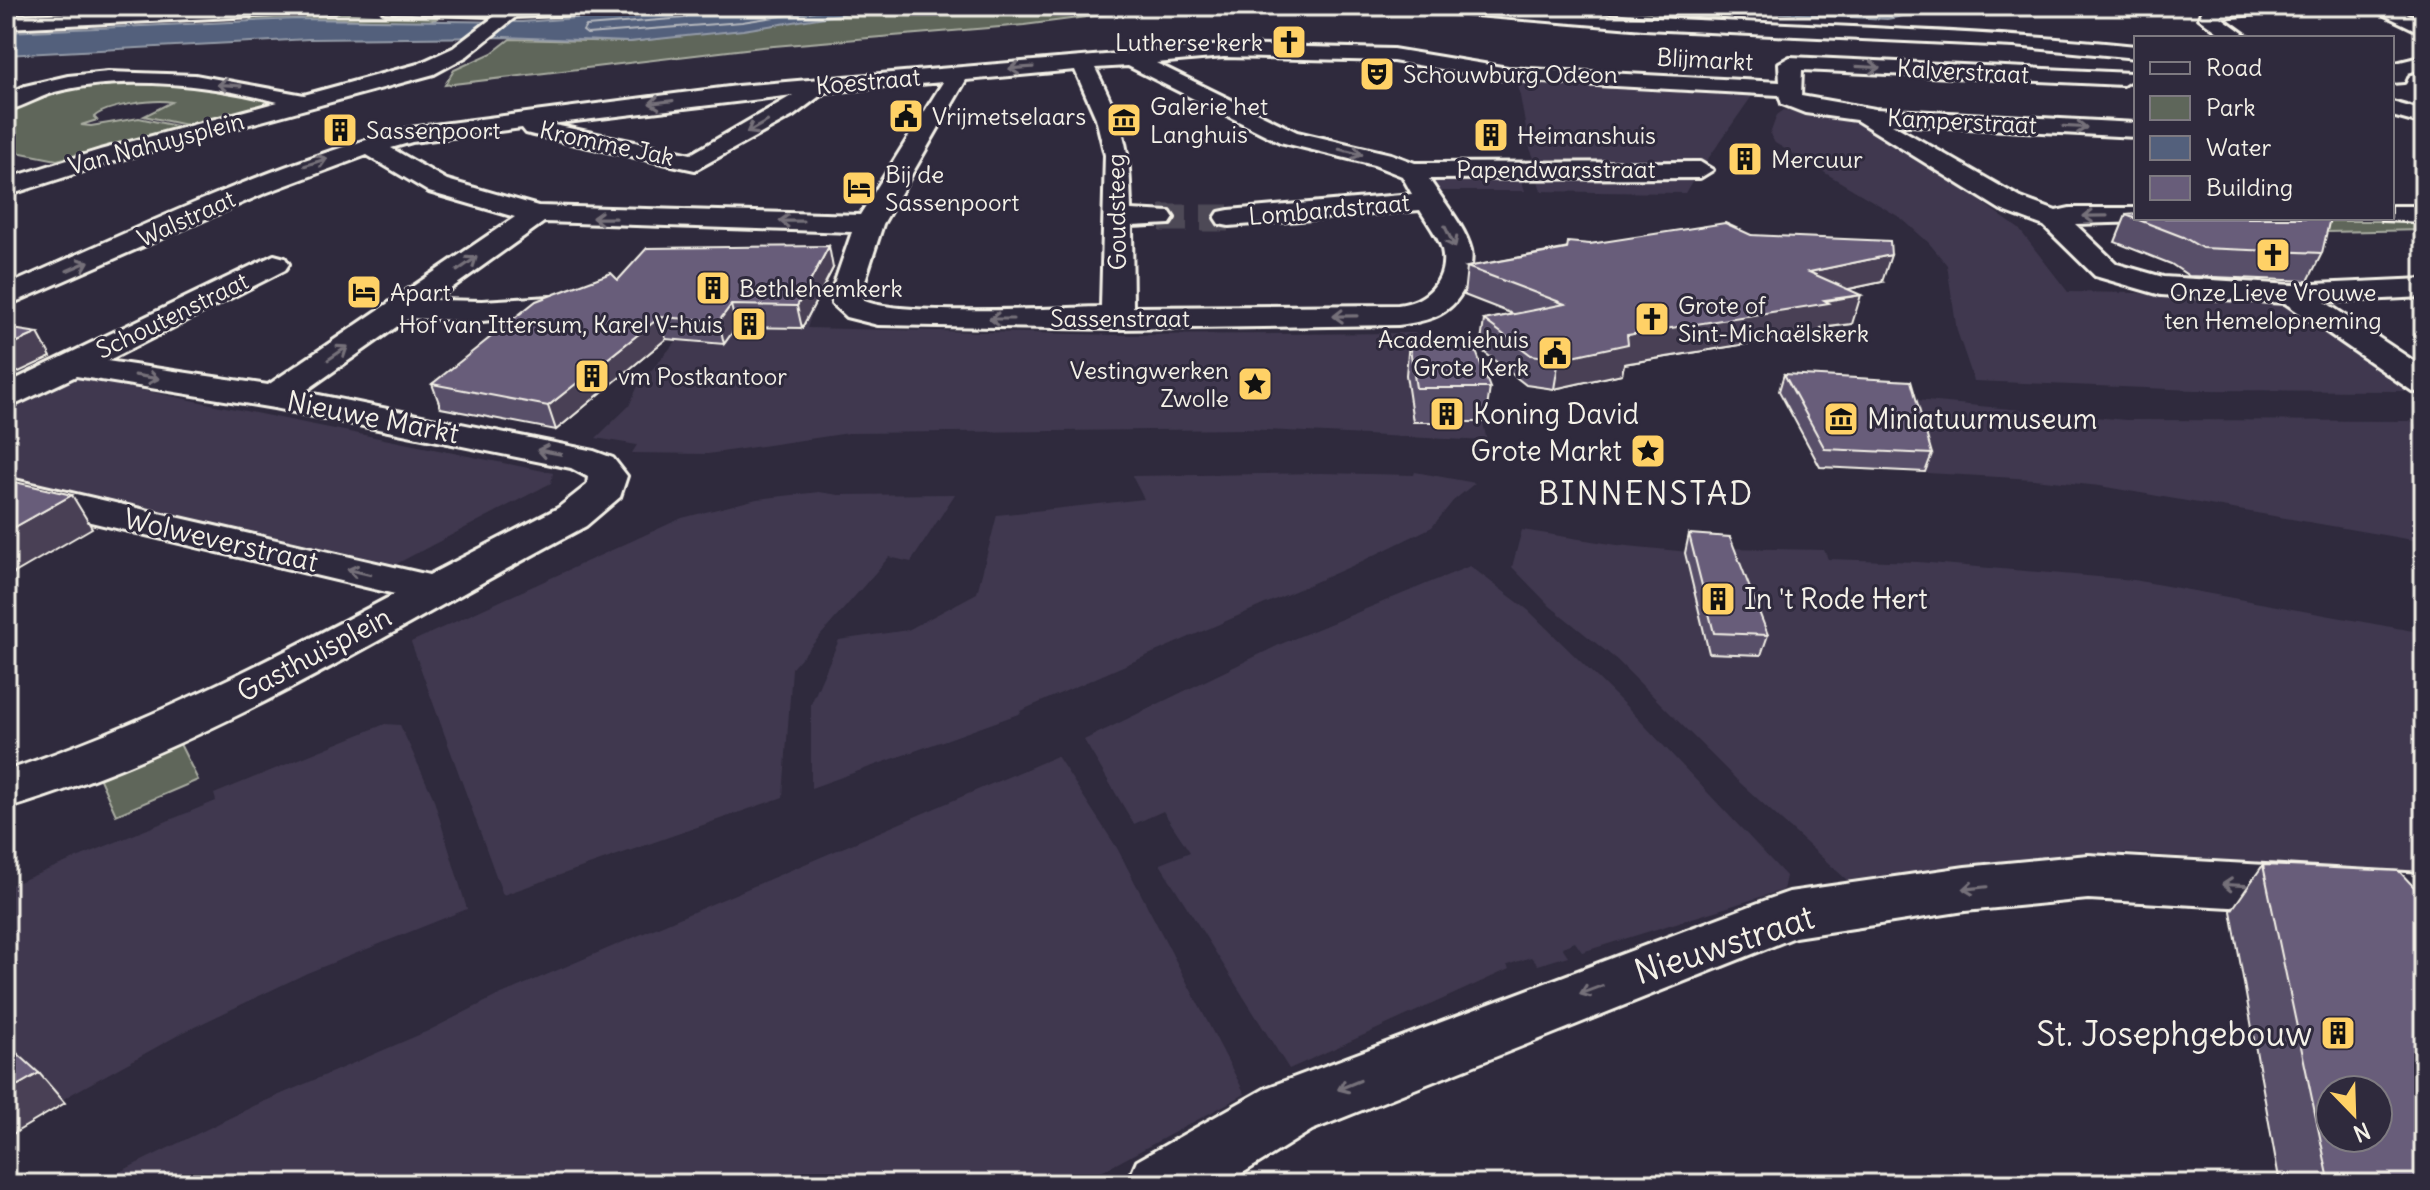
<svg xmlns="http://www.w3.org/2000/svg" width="2430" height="1190" viewBox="0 0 2430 1190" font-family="Delius,sans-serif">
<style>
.built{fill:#40394f}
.green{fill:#5e665a;stroke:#a9aca1;stroke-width:2}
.water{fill:#53607c;stroke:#939aa7;stroke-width:2}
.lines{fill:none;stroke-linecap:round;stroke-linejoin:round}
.shore{stroke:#b4b7bd;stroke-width:2}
.minor-tunnel{stroke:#4d4857;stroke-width:27;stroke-dasharray:27 14;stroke-linecap:butt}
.minor-casing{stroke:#f4f1e8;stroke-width:6}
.secondary-casing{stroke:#f4f1e8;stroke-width:6}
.minor{fill:#2f2a3d;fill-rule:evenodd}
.secondary{fill:#2f2a3d;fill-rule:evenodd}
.wall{fill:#595069;stroke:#f4f1e8;stroke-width:2}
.shaded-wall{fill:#494155;stroke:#f4f1e8;stroke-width:2}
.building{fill:#685d7a;stroke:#f4f1e8;stroke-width:2;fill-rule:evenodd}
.oneway{stroke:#747079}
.labels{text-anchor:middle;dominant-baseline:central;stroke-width:6;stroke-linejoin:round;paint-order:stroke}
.far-poi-label{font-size:24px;fill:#f4f1e8;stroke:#2f2a3d;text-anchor:start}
.far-street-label{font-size:24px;fill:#f4f1e8;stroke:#2f2a3d}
.poi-label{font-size:28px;fill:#f4f1e8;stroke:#2f2a3d;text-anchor:start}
.street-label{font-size:28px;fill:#f4f1e8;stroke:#2f2a3d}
.quarter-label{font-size:32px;letter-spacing:2px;fill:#f4f1e8;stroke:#2f2a3d}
.near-street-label{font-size:34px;fill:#f4f1e8;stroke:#2f2a3d}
.near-poi-label{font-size:34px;fill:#f4f1e8;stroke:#2f2a3d;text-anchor:end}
</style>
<rect width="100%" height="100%" fill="#2f2a3d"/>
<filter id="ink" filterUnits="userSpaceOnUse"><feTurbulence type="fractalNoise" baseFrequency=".0125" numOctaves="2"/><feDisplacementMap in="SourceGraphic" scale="16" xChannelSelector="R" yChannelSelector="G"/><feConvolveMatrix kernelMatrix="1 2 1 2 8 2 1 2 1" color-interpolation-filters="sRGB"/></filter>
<g filter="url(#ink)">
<path class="built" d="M1517 79 1754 93 1703 166 1536 163 1529 146Z
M1784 110 1849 118 1944 175 2019 229 2068 292 2137 293 2286 306 2410 391 2195 390 1974 381 1957 331 1947 265 1929 243 1901 218 1775 143 1770 134 1777 115Z
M1519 173 1525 191H1434L1428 174Z
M1536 173 1695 176 1685 193 1595 192 1541 191Z
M813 310 807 328 1120 335 1414 333 1434 342 1479 405 1487 441 1246 429 849 433 708 454 632 453 637 445 596 438 629 406 638 386 695 319Z
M67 375 553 473 551 483 396 564 6 475V404Z
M1905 399 2126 420 2410 421 2424 431V542L2100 486 2034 479 1820 467 1794 419 1796 407Z
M1415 472 1475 483 1453 501 1432 527 1354 565 1020 711 1021 713 811 788V704L839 640 908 630 977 593 997 515 1144 499 1132 476 1321 473 1414 475Z
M819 492 839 495 955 494 911 562 889 557 792 668 783 797 503 895 411 642 682 518 757 499Z
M1522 530 1617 545 1719 555 1723 548 1824 550 1828 559 1918 562 2134 580 2424 633V874L2129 853 1989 863 1847 880 1738 781 1617 660 1550 606 1512 567Z
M1470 566 1528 610 1630 710 1786 876 1783 890 1582 952 1575 942 1562 947 1568 956 1538 965 1531 957 1507 965 1509 969 1289 1069 1160 864 1190 852 1163 811 1134 824 1084 740 1281 644Z
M385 724 400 725 433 797 467 909 307 973 182 1033 68 1096 6 1138V887L216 801 214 794Z
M1057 756 1117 848 1245 1094 1079 1184H95L256 1105 428 1031 497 996Z"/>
<path class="green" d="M887 6H1172L1024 25 762 47 445 85 454 70 492 53 510 39 629 42 762 26Z
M1633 6 1734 12 1735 15 1723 18 1629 10Z
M332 13 438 18 427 22 343 19 249 21 257 16Z
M124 82 218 87 278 103 191 126 144 116 172 102C155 99 106 105 94 117L97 120 81 125 91 126 139 118 186 128 57 160 6 150V110C37 84 85 84 124 82Z
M2254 221H2416L2424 223V230L2273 233Z
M180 744 198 780 116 815 99 777Z"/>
<path class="water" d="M739 6H893L743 30 629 42 504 37 309 39 6 55V32L297 19 522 22Z
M1654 6H1916L1908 15 1887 19Z"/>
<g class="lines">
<path class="shore" d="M692 6 685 18 586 26 583 31 587 34 742 22 848 6
M702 6 706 15 780 6
M1790 6 1878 10 1904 6"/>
<path class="minor-tunnel" d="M1160 218H1229"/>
<defs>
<path id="minor" d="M1273 6H1303L1294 12 1275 10Z
M1431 6C1512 6 1593 15 1674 19 1828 26 1982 31 2136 46V58L2014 46 1644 29 1440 12Z
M2223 6H2289L2280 12 2221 17 2250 38H2226L2199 18 2202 9Z
M2366 6H2390L2424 21V34Z
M507 7H521L523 11 467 56 434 74 118 160 6 196V179L100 150 278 102C213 85 130 75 63 90 43 94 26 106 6 111V95L25 86 68 76 108 72 195 75 304 95 418 64 453 48Z
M1224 45 1393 49 1508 68 1780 82 1779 63 1790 57 2131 73 2134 78 2123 85 1802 70 1801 96 1875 109 2136 123V137L1892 124 2021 198 2056 211 2070 208H2136V218H2148L2146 222 2075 224 2117 264 2163 277 2293 285 2424 279V297L2325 302 2424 368V394L2412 391 2285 303 2161 295 2095 276 2044 226 2001 210 1856 120 1805 113 1782 104 1779 95 1508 80 1393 61 1224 57 1156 63 1297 132 1391 154 1415 163 1700 162 1713 170 1700 178 1429 179C1442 200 1465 226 1471 250 1473 261 1470 270 1467 281 1455 314 1431 321 1398 325L1117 329 878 325 846 317 832 304V290L852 232 544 222 435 300 482 301 550 297 561 299 566 306 561 313 482 321 409 318 304 392 594 451 613 458 627 476 620 497 586 526C397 626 213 747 6 809V771C142 725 269 661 395 594L6 502V478L429 575 558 508 587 485 588 477 571 468 274 408 76 376 6 409V384L274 255 285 258 289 264 285 270 107 361 268 385 515 217 429 192 367 155 265 193 6 306V286C139 228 270 163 410 128L737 86ZM1128 66 1280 142 1374 165 1402 176 1412 194 1229 210 1219 212 1215 218 1219 224 1229 226 1420 210C1427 222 1438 236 1442 249 1449 280 1426 302 1398 305L1133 307 1132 226 1170 224 1174 218 1170 212 1131 210C1130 145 1124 126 1095 68ZM1075 70 1096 118 1105 155 1101 307C1058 308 892 317 863 300L862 290 883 224 966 80ZM943 82 860 215 538 206 447 180 391 148 412 142 522 128 526 133 534 135 695 170 793 116 825 92ZM793 95 691 154 550 124Z
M2424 56V68L2408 73 2404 82 2392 83V64Z
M2392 102 2424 111V125L2392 116Z
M2392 206H2424V222L2382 220 2392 218Z
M2088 855 2424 874V918L2088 899 1965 911 1795 937 1312 1130 1225 1184H1127L1137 1161 1266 1088 1769 899 1789 892 1965 867Z"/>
<path id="secondary" d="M219 6H344L335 12 6 28V16Z
M376 6H637L628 12 514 17 385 12Z"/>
</defs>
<use href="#minor" class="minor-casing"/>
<use href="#secondary" class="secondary-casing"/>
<use href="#minor" class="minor"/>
<use href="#secondary" class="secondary"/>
</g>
<path class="wall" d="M2126 215 2322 253 2308 281 2189 276 2171 264 2115 242Z
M1751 235 1882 282 1849 289 1852 324 1821 328 1820 332 1624 364 1622 374 1554 389 1526 385 1480 349 1484 320 1513 314 1464 295 1467 267 1590 244Z
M833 268 802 328 736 327 724 344 666 339 556 430 441 408 432 384 618 280Z
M1409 342 1490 388 1485 422H1413L1406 375Z
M1784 374 1932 454 1925 472 1820 467 1779 391Z
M1689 534 1768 635 1761 655 1709 653 1685 553Z
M2263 865 2424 1184H2280L2231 911Z"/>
<path class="shaded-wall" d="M829 246 833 268 802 328 797 306Z
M1891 255 1882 282 1801 299 1809 272Z
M1861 295 1852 324 1821 328 1820 332 1624 364 1622 374 1554 389 1559 359 1627 335Z
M731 305 736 327 724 344 719 321Z
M660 317 666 339 556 430 548 406Z
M38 333 51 357 6 378V347Z
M72 495 92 528 6 578V532Z
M39 1073 65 1103 6 1138V1092Z"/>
<path class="building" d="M2136 214V218H2330L2322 253 2202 248 2183 237 2126 215Z
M1725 223 1751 235 1890 241 1891 255 1809 272 1861 295 1824 300 1829 303 1627 335 1628 344 1559 359 1531 355 1484 320 1565 304 1467 267 1567 249 1568 242 1590 244Z
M829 246 797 306 731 305 719 321 660 317 548 406 432 384 536 301 611 273 618 280 647 248Z
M6 328 38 333 6 347Z
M1472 341 1490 388H1416L1409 342Z
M1784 374 1911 381 1932 454 1825 449Z
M6 480 72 495 6 532Z
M1689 534 1730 537 1768 635 1714 633Z
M2263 865 2399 871 2414 887 2424 917V1184H2333L2329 1180ZM2330 1090H2378V1138H2330Z
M6 1043 39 1073 6 1092Z"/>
<defs><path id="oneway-shaft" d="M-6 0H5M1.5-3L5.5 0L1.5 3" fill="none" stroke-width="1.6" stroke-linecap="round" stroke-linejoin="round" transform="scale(2)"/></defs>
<g class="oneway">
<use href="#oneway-shaft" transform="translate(1868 67) rotate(3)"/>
<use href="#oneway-shaft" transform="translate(1021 68) rotate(176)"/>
<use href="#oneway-shaft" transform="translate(229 85) rotate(-176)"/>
<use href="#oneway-shaft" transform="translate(661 102) rotate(173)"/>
<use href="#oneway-shaft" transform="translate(757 127) rotate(151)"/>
<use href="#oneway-shaft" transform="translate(2075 127) rotate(3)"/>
<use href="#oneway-shaft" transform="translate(1351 152) rotate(13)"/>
<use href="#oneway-shaft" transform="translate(316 162) rotate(-18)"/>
<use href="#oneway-shaft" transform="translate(2095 216) rotate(179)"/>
<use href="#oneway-shaft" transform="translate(604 218) rotate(-179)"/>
<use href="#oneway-shaft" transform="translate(791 221) rotate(-179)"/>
<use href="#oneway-shaft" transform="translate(1450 237) rotate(64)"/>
<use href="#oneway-shaft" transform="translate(467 264) rotate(-35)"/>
<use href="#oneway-shaft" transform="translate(78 266) rotate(-23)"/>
<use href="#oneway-shaft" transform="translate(1345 316) rotate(179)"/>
<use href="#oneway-shaft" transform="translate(1001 319) rotate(-180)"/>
<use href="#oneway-shaft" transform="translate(338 353) rotate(-34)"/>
<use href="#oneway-shaft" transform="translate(147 377) rotate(9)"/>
<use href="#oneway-shaft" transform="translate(549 452) rotate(-169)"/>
<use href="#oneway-shaft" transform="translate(359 572) rotate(-167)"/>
<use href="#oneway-shaft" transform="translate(2234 885) rotate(-177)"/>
<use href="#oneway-shaft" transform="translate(1975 888) rotate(174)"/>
<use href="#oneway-shaft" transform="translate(1591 990) rotate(159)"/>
<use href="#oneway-shaft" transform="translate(1349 1085) rotate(158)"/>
</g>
</g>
<defs>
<symbol id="church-square" viewBox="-11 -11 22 22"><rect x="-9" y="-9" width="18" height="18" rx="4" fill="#ffd166" stroke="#2f2a3d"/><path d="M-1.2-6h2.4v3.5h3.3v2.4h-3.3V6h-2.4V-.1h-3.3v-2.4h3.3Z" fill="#111"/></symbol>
<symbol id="theatre-square" viewBox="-11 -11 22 22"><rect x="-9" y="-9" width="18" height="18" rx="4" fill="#ffd166" stroke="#2f2a3d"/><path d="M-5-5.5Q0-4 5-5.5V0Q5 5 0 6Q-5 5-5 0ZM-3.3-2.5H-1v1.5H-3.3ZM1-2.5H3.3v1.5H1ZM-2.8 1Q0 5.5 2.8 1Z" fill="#111"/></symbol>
<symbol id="civic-square" viewBox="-11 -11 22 22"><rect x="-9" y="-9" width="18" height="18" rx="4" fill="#ffd166" stroke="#2f2a3d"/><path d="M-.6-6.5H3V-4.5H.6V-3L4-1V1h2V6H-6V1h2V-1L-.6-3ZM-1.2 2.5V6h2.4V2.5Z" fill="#111"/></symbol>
<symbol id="museum-square" viewBox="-11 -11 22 22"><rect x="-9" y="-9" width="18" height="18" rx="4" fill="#ffd166" stroke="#2f2a3d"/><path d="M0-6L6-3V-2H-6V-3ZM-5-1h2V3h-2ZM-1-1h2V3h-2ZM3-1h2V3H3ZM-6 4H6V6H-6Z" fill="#111"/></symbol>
<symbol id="building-square" viewBox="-11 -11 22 22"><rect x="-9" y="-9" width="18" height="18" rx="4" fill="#ffd166" stroke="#2f2a3d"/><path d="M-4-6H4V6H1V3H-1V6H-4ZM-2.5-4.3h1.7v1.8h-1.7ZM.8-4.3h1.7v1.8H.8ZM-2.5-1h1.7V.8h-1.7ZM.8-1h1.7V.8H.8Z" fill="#111"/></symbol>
<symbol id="hotel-square" viewBox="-11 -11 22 22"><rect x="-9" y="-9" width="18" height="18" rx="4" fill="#ffd166" stroke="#2f2a3d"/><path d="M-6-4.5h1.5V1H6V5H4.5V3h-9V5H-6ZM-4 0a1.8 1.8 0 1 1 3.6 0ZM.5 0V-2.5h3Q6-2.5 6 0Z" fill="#111"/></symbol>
<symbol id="sight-square" viewBox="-11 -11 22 22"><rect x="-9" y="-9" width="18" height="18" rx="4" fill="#ffd166" stroke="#2f2a3d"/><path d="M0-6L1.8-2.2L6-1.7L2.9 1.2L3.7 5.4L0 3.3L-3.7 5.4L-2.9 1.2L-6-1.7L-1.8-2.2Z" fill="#111"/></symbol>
</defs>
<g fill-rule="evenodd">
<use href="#church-square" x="1269" y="22" width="40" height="40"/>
<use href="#theatre-square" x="1357" y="54" width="40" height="40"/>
<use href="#civic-square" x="886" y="96" width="40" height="40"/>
<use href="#museum-square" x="1104" y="100" width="40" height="40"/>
<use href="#building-square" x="320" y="110" width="40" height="40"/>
<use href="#building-square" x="1471" y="115" width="40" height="40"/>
<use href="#building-square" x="1725" y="139" width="40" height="40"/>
<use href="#hotel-square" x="839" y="168" width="40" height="40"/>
<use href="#church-square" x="2253" y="235" width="40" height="40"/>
<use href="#building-square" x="693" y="268" width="40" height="40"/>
<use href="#hotel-square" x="344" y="272" width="40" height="40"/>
<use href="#church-square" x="1632" y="299" width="40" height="40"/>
<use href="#building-square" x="729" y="304" width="40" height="40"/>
<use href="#civic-square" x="1535" y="333" width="40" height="40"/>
<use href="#building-square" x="572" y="356" width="40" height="40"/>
<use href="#sight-square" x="1235" y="364" width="40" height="40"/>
<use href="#building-square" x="1427" y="394" width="40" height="40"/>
<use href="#museum-square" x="1821" y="399" width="40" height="40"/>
<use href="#sight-square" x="1628" y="431" width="40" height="40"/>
<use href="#building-square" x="1698" y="579" width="40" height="40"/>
<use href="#building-square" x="2318" y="1013" width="40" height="40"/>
</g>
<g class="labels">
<g class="far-poi-label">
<text x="1263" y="42" text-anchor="end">Lutherse kerk</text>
<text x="1403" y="74">Schouwburg Odeon</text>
<text x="1150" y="106">Galerie het<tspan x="1150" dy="28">Langhuis</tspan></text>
<text x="932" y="116">Vrijmetselaars</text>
<text x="366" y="130">Sassenpoort</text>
<text x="1517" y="135">Heimanshuis</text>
<text x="1771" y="159">Mercuur</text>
<text x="885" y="174">Bij de<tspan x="885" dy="28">Sassenpoort</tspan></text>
<text x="739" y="288">Bethlehemkerk</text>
<text x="390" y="292">Apart</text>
<text x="2273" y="292" text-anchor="middle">Onze Lieve Vrouwe<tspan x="2273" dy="28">ten Hemelopneming</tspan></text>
<text x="1678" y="305">Grote of<tspan x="1678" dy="28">Sint-Michaëlskerk</tspan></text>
<text x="723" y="324" text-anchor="end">Hof van Ittersum, Karel V-huis</text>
<text x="1529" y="339" text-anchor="end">Academiehuis<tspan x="1529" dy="28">Grote Kerk</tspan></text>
<text x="1229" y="370" text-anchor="end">Vestingwerken<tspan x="1229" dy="28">Zwolle</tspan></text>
<text x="618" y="376">vm Postkantoor</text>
</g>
<g class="far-street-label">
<text transform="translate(1705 59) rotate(3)">Blijmarkt</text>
<text transform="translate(1963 71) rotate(3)">Kalverstraat</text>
<text transform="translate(868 81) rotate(-5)">Koestraat</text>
<text transform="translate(1962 121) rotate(3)">Kamperstraat</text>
<text transform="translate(156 143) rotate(-15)">Van Nahuysplein</text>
<text transform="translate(607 143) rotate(12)">Kromme Jak</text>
<text x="1556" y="169">Papendwarsstraat</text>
<text transform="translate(1329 209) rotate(-5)">Lombardstraat</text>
<text transform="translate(1116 212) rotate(-91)">Goudsteeg</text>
<text transform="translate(186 218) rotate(-24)">Walstraat</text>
<text transform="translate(172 315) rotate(-26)">Schoutenstraat</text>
<text x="1120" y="318">Sassenstraat</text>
</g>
<g class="poi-label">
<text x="1473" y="414">Koning David</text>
<text x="1867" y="419">Miniatuurmuseum</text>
<text x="1622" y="451" text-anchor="end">Grote Markt</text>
<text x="1744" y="599">In 't Rode Hert</text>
</g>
<g class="street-label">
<text transform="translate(373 417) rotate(11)">Nieuwe Markt</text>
<text transform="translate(221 540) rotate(13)">Wolweverstraat</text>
<text transform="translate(314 654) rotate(-28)">Gasthuisplein</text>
</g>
<g class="quarter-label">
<text x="1646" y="493">BINNENSTAD</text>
</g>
<g class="near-street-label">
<text transform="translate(1724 944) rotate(-18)">Nieuwstraat</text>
</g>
<g class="near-poi-label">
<text x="2312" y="1033">St. Josephgebouw</text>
</g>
</g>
<rect width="2430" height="1190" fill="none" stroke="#2f2a3d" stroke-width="32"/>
<rect x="16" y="16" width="2398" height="1158" fill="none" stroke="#f4f1e8" stroke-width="3" filter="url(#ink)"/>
<rect x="2134" y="36" width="260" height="184" fill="#2f2a3d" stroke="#7e7a81" stroke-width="2"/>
<rect x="2150" y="62" width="40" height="12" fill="#2f2a3d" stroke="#7e7a81" stroke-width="2"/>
<text x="2206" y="76" font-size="24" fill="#f4f1e8">Road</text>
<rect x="2150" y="96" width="40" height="24" fill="#5e665a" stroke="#7e7a81" stroke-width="2"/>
<text x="2206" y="116" font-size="24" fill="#f4f1e8">Park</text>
<rect x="2150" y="136" width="40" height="24" fill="#53607c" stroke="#7e7a81" stroke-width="2"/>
<text x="2206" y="156" font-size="24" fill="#f4f1e8">Water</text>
<rect x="2150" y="176" width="40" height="24" fill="#685d7a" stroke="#7e7a81" stroke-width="2"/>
<text x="2206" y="196" font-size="24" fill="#f4f1e8">Building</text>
<g transform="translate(2354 1114) rotate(157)"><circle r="38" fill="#2f2a3d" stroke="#7e7a81" stroke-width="2"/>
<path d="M0-6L14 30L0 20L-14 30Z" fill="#ffd166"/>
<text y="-12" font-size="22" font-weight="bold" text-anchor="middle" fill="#f4f1e8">N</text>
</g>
</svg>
